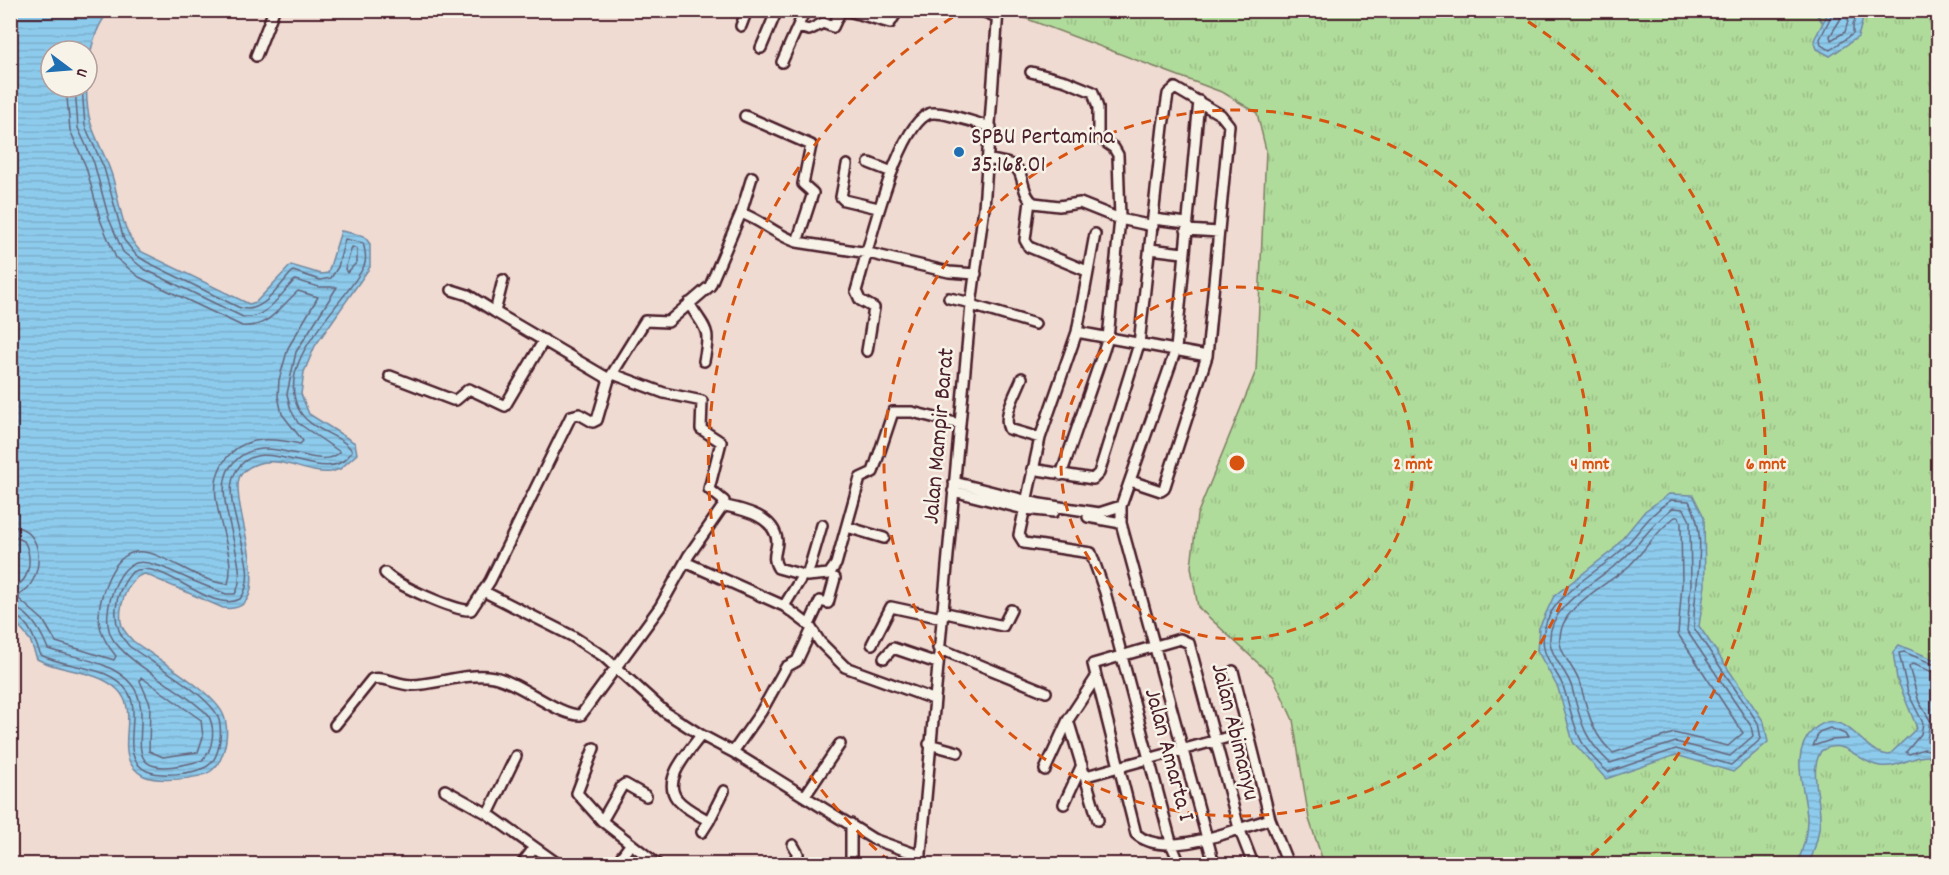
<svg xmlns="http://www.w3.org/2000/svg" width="1949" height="875" viewBox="0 0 1949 875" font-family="Dekko,sans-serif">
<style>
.park{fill:url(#park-tufts);stroke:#7d7e63;stroke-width:1.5}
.water{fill:url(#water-rules);stroke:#72869f;stroke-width:1.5;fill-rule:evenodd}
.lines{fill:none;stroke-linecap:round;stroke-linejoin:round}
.shore{stroke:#656479;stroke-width:1.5}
.stream{stroke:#72869f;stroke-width:2}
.minor-casing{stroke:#4a1f2b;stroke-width:14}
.minor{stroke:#f7f3e8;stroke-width:9}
.ring{fill:none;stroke:#d8530f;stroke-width:3;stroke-dasharray:10 8}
.poi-dot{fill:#1f6fb2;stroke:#f7f3e8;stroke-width:2}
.labels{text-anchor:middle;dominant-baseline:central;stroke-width:5;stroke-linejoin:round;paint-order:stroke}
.poi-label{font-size:24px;fill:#4a1f2b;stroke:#f7f3e8;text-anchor:start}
.street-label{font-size:24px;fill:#4a1f2b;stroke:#f7f3e8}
.centre{fill:#d8530f;stroke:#f7f3e8;stroke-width:3}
.ring-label{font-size:18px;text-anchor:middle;font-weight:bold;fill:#d8530f;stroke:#f7f3e8;stroke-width:5;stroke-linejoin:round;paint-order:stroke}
</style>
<defs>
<pattern id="park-tufts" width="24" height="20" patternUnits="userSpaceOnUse" patternTransform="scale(1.5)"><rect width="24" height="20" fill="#b0dc9b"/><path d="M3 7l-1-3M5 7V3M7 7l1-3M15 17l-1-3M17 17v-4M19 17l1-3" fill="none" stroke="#99bc86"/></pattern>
<pattern id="water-rules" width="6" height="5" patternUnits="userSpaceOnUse" patternTransform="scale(1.5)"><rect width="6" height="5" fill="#8dcbed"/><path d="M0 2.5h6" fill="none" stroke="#7baecb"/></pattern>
</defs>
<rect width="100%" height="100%" fill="#efdbd1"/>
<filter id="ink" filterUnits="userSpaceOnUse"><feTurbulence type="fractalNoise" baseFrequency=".0167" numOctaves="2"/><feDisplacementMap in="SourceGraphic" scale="12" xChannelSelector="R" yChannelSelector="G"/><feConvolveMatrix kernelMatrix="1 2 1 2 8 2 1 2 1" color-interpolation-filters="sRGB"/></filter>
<g filter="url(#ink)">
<path class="park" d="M1011 10 1938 11V864H1324L1309 819 1293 720 1273 677 1198 607 1191 567 1197 515 1256 371 1266 150 1257 113 1224 93 1011 13Z"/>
<path class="water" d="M10 11H110C87 33 82 95 91 124 97 143 108 160 113 179 120 204 122 233 140 251L249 304 256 302 291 265 321 274 328 273 341 231 364 236 370 244V267L315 346 304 372 301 394 309 414 355 443 357 454 340 469 331 472C306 475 280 454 254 465 249 467 243 471 240 476 227 502 284 616 223 608L145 574C127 577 117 609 122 626 124 632 129 636 133 641 156 658 209 689 222 712 231 728 226 760 211 771 198 780 157 782 144 776 108 757 143 715 118 690 97 669 62 673 37 659L30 640 11 617V587L15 557 10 546ZM51 51H87V87H51Z
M1829 11H1865L1858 37 1830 56 1817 49 1814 40Z
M1669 494 1693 495 1704 517 1705 585 1699 626 1764 722 1768 742 1733 772 1676 755 1606 779 1573 742 1558 688 1537 650 1539 628 1554 596 1613 550 1645 511Z
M1899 645 1938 661V758C1918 750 1901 769 1880 766 1857 763 1846 736 1821 751 1809 771 1820 795 1820 817 1820 834 1815 849 1809 864H1797C1803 850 1807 835 1807 819 1806 789 1788 755 1813 730 1819 725 1827 720 1834 722 1857 726 1864 752 1889 755L1917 728 1897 679 1893 652Z"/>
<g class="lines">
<path class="shore" d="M1834 10 1820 39 1821 45 1830 50 1853 34V25L1859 10
M1842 10 1840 20 1830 36 1831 40 1845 32 1851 10
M352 247 357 249V262L347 273 345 269Z
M1671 500 1689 501C1711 539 1692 587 1694 628L1758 723 1761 739 1731 765 1676 749 1608 772C1575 744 1576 727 1564 689 1560 675 1546 662 1544 648 1536 603 1589 578 1616 555 1637 537 1646 516 1671 500Z
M1673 508 1684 509 1690 521 1691 584 1687 631 1751 726 1753 736 1730 756 1676 742 1610 763C1583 738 1581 722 1572 688 1568 673 1555 662 1551 647 1541 608 1600 580 1622 560 1641 543 1652 523 1673 508Z
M1675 517H1679L1681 523 1682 584 1678 634 1743 733 1728 746 1674 733 1613 753C1590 732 1589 713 1580 684 1576 670 1562 657 1560 643 1556 608 1606 586 1628 567 1645 551 1656 531 1675 517Z
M10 526C47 527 45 581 19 595V599L43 620 56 642 114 660 116 656C100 637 95 620 102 596 128 506 178 581 228 584 240 544 193 492 230 454 248 435 276 439 300 444L303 441 282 414 278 396 279 380 288 348 318 297 298 291C280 307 269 328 242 326L139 277 116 258 101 222 86 167 70 130 66 87
M10 535 24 541C33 555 31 585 10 587
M10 608C30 609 42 634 48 649 75 658 113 661 132 685 161 722 102 789 203 760 213 749 216 728 208 715 181 687 137 671 114 641 105 628 107 611 111 597 125 552 144 558 180 575 195 582 211 588 226 594H235C253 567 209 497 230 467 262 423 318 476 340 452L298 423 291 410 287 394 296 352 337 287H319L295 280C279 295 268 319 243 317L144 269 123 252 109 219 94 163 78 128 75 87
M10 615C30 618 34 641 41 655 67 669 110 664 128 692 143 716 117 757 147 771 162 777 192 774 206 767 221 759 224 726 216 713 201 690 152 663 129 646 109 624 113 594 132 572 163 556 209 615 240 599 265 569 218 506 235 473 261 425 327 494 352 451 341 433 309 432 298 408 275 358 345 305 364 266 367 260 365 249 363 243L345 239 338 267 331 278 320 280 293 271C278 286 262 317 238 307L147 262 136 255 124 240 104 168 85 126 82 87
M1938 666 1904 652 1899 653 1908 693 1923 723 1921 734 1906 752 1909 754 1924 749 1938 752
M1938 674 1912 664 1909 667 1919 702 1930 720 1927 741 1938 744
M141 677 201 720 203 737 198 752 163 757 149 751 150 704 140 681Z
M1830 728 1845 734 1848 739 1831 740 1813 746 1819 732Z"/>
<path class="stream" d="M1813 10 1822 21"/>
<defs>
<path id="minor" d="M845 10 890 23 898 10
M980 10 997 17
M741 26 747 10
M798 27 809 30 823 23 833 27 841 10
M761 48 777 10
M256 56 274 10
M782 62 805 10
M1031 72 1066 81 1093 92 1098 108V137L1114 148 1118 155 1120 219 1108 338 1061 475
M1199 101 1176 349 1121 506V523L1214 864
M745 116 811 145 803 184 813 193 797 242 868 253 949 272 976 274
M987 159C995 161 1005 162 1012 165 1026 171 1020 195 1034 203L1059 206 1080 203 1120 219 1153 226
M869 163 892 172
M847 165 841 197 844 200 878 208
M1030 201 1025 240 1029 247 1087 271
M741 213C761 220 776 235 797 242
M1153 219 1187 223
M1186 230 1219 232
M1095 234 1077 332 1040 438 1019 535 1024 543 1091 553 1105 592 1172 846 1180 864
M1150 249 1183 253
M503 280 495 312 609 379
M452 290 468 295 495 312
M949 298 972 303
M689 303C706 332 711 326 704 361
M971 305 1035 324
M1077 332 1207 356
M867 351 874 308 860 300 856 291C867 255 895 130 928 114 939 109 978 124 991 127
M613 374 664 393 702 401 701 429 721 442 709 489 724 501 723 508
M390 376 453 400H456L469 389 505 406 544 340
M1022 378C1017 392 1002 415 1009 429L1040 438
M1032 469 1093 479 1099 473 1139 344 1163 126 1168 94 1175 88 1221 115 1229 125 1207 356 1164 489 1161 491 1131 481
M954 482 1040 504 1099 513 1121 506
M953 491 1024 509 1054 512
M1088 517 1121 523
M847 527 884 538
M685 562 784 606 809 625 820 642 845 667 933 699
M385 573C394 584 457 612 471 610L490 581 571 416 579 414 593 422 597 420 609 379 645 321 668 322 710 286 741 213 752 177
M807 576 822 525
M483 591 572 636 603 656 665 712 701 735 733 752 873 839 921 856
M784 606 803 575
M942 612 1003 626 1011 610
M809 625 820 601 828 603 835 578
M872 644 891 607 942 618
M938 648 1046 692
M884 658 893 648 937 663
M1233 671 1270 819 1288 864
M1068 720 1098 820
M335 725 372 679C384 676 398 685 412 685 438 684 467 672 494 677 520 682 558 716 581 715L660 607 689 555 721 509 726 506C745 510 775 517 777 541 777 552 771 557 778 568L807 576 829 574 836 564 860 478 873 472 893 412H912L960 424
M701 735C690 751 661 779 677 799 684 808 699 815 709 821L724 791
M929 744 958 752
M594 748 577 793 602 821 657 864
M733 752 761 712 786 667 797 661 811 631
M1045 770 1068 720 1095 679
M1086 776 1247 732
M445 790 488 814 558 864
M805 796 840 744
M1064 804 1082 765
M488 814 516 756
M602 821 622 786 625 784 646 796
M851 824V864
M702 832 709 821
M522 864 534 848
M616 864 630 845
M792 864 798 854 793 845
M920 864 956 467 971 305 984 208 998 10
M1253 864 1239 828 1189 643 1180 639 1093 664 1136 834C1165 860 1236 829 1270 819"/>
</defs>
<use href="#minor" class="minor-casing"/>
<use href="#minor" class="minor"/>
</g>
</g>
<g class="ring">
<circle cx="1237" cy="463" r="176"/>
<circle cx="1237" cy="463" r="353"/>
<path d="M890 862A529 529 0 0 1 961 12M1513 12A529 529 0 0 1 1584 862"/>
</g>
<circle class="poi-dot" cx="959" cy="152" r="6"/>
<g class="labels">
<g class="poi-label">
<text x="971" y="138">SPBU Pertamina<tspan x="971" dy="28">35.168.01</tspan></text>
</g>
<g class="street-label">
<text transform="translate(940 436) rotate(-85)">Jalan Mampir Barat</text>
<text transform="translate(1234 732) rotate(76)">Jalan Abimanyu</text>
<text transform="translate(1168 755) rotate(75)">Jalan Amarta I</text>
</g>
</g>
<circle cx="1237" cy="463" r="9" class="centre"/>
<g class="ring-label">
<text x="1413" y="469">2 mnt</text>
<text x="1590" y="469">4 mnt</text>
<text x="1766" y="469">6 mnt</text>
</g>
<rect width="1949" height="875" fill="none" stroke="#f7f3e8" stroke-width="36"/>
<rect x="18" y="18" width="1913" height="839" fill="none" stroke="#4a1f2b" stroke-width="2" filter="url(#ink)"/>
<g transform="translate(69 69) rotate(106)"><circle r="28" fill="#f7f3e8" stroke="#b29e9c" stroke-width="1.5"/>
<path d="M0-4.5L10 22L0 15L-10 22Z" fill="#1f6fb2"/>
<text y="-9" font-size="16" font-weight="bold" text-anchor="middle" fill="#4a1f2b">U</text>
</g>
</svg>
